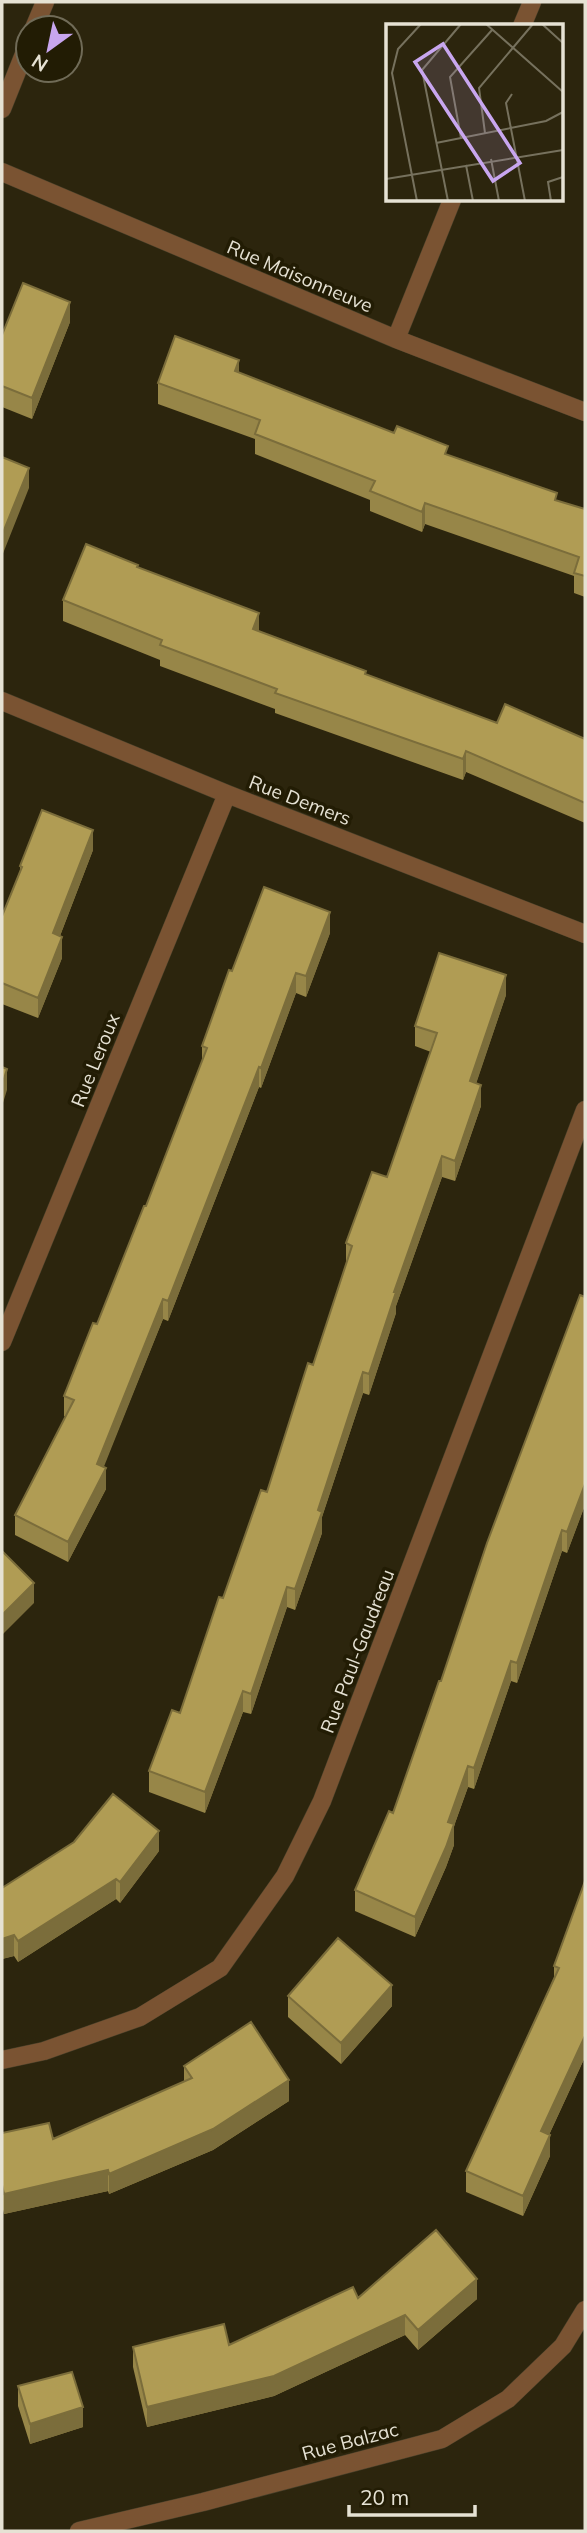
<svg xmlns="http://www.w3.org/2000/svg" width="587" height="2533" viewBox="0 0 587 2533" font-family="Mulish,sans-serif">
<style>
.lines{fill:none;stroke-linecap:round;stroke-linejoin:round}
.street-casing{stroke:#463f29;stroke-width:19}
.street{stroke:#7a5332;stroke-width:18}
.wall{fill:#978648}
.shaded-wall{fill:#7b6d3b}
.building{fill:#b09c54;stroke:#7b6d3b;stroke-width:2}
.labels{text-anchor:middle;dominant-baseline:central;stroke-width:7;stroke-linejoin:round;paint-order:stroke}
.street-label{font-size:19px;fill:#e6e2d4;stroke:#221c04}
.inset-road{fill:none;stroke:#76715d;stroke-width:2}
.view{fill:#c8a6ef;fill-opacity:0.15;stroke:#c8a6ef;stroke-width:3.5}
.inset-edge{fill:none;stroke:#e6e2d4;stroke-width:3.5}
</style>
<rect width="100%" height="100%" fill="#2c250d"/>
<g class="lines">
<defs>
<path id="street" d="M522 26 532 2
M34 28 45 2
M2 109 28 44
M2 172 396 339 585 412
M396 339 452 200
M2 701 227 794 585 934
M2 1342 227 794
M2 2060 44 2051 140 2017 220 1968 285 1876 322 1801 585 1110
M79 2531 203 2502 442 2439 508 2399 563 2346 585 2310"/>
</defs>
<use href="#street" class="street-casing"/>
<use href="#street" class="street"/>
</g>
<path class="wall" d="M70 322 32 419 2 407V335Z
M239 373 448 455 557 501 585 509V597L574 593V576L425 524 422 532 370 511V500L255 454V439L158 404V383Z
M138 567 259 631 366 674 497 723 585 739V823L466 772 463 780 275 713V709L160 666V660L63 621V600Z
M93 850 60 936 62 958 38 1018 2 1004V916L20 871V866Z
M330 933 306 997 296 993 261 1088 259 1087 168 1321 163 1319 103 1467 106 1489 68 1562 15 1535V1515L66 1417 64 1416V1396L97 1324 146 1206 202 1062V1046L232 971Z
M506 995 476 1083 481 1106 455 1181 442 1177 396 1306V1313L369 1395 363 1393 322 1517V1533L295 1610 287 1607 251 1714 243 1712 205 1813 149 1792V1771L180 1713 223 1598 267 1492 313 1365 346 1264V1243L387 1177 431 1052 415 1046V1026Z
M585 1297V1505L567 1553 562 1551 517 1683 511 1681 474 1789 468 1787 454 1826V1845L446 1867 415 1937 355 1911V1890L393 1813Z
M159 1851 120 1903 116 1899 18 1962 14 1956 2 1959V1888Z
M585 1881V2057L549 2135 550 2156 523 2216 466 2192V2171L554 1978V1966Z
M288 1996 392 2006 341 2064 288 2017Z
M184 2066 289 2101 213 2150 109 2194 108 2191 4 2214 2 2205V2133L53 2139 184 2082Z
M358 2298 477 2299 418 2350 405 2335 274 2396 147 2427 133 2367V2347L229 2345Z
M18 2386 83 2427 30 2444 18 2406Z"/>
<path class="shaded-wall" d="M70 302V322L32 419V398Z
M239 360V380L235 371Z
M29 468V488L2 556V535Z
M425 503V524L422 532V512Z
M259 613V633L253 629Z
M466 751V772L463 780V759Z
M93 830V850L53 954V933Z
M330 912V933L306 997V976Z
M62 937V958L38 1018V998Z
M296 973V993L261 1088V1068Z
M506 975V995L470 1102V1081Z
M259 1067V1087L168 1321V1301Z
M7 1069V1090L2 1106V1085Z
M481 1085V1106L455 1181V1161Z
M442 1156V1177L396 1306V1313L369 1395V1374L394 1292Z
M163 1299V1319L97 1484V1464Z
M363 1372V1393L322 1517V1533L295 1610V1589L318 1510Z
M106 1468V1489L68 1562V1542Z
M585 1484V1505L567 1553V1532Z
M562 1530V1551L517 1683V1663Z
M34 1583V1603L2 1635V1615Z
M287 1587V1607L251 1714V1694Z
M511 1661V1681L474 1789V1768Z
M243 1691V1712L205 1813V1792Z
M468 1766V1787L454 1826V1845L446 1867 415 1937V1917Z
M159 1831V1851L120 1903V1882Z
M116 1879V1899L18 1962V1941Z
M14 1935V1956L2 1959V1939Z
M392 1985V2006L341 2064V2043Z
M585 2036V2057L541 2152V2131Z
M289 2080V2101L213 2150 109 2194V2174Z
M550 2135V2156L523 2216V2196Z
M108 2170V2191L4 2214V2194Z
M477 2279V2299L418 2350V2330Z
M405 2315V2335L274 2396 147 2427V2407Z
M83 2407V2427L30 2444V2424Z"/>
<path class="building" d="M23 283 70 302 32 398 2 386V335Z
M175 336 239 360 235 371 394 433 397 426 448 446 445 454 557 493 555 500 585 509V576L574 573 579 557 425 503 422 512 370 491 375 481 255 434 260 420 158 383Z
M2 457 29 468 2 535Z
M86 544 138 565 137 567 259 613 253 629 366 671 365 674 497 723 505 704 585 739V803L466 751 463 759 275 693 277 689 160 645 162 640 63 600Z
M42 810 93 830 53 933 62 937 38 998 2 983V916L22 867 20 866Z
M264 887 330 912 306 976 296 973 261 1068 259 1067 168 1301 163 1299 97 1464 106 1468 68 1542 15 1515 74 1400 64 1396 93 1323 97 1324 144 1206H146L207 1048 202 1046 229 970 232 971Z
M439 953 506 975 470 1081 481 1085 455 1161 442 1156 394 1292H396L369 1374 363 1372 318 1510 322 1512 295 1589 287 1587 251 1694 243 1691 205 1792 149 1771 172 1710 180 1713 219 1597 223 1598 261 1490 267 1492 308 1363 313 1365 352 1246 346 1243 372 1172 387 1177 437 1033 415 1026Z
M2 1067 7 1069 2 1085Z
M580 1295 585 1297V1484L567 1532 562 1530 517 1663 511 1661 474 1768 468 1766 448 1822 454 1824 446 1847 415 1917 355 1890 389 1811 393 1813 439 1681H441L487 1543Z
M2 1551 34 1583 2 1615Z
M113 1794 159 1831 120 1882 116 1879 18 1941 14 1935 2 1939V1888L74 1842Z
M585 1881V2036L541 2131 550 2135 523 2196 466 2171 559 1968 554 1966Z
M338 1938 392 1985 341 2043 288 1996Z
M251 2022 289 2080 213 2129 109 2174 108 2170 4 2194 2 2185V2133L49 2123 53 2139 192 2078 184 2066Z
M436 2230 477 2279 418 2330 405 2315 274 2376 147 2407 133 2347 224 2324 229 2345 353 2287 358 2298Z
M72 2372 83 2407 30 2424 18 2386Z"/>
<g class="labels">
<g class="street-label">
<text transform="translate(300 276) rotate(23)">Rue Maisonneuve</text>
<text transform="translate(300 800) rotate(21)">Rue Demers</text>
<text transform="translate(95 1060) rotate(-68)">Rue Leroux</text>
<text transform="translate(357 1651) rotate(-69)">Rue Paul-Gaudreau</text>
<text transform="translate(350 2441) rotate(-15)">Rue Balzac</text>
</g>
</g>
<g transform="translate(386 24)">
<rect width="177" height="177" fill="#2c250d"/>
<path class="inset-road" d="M100 0 177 68M156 0 177 19M126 70 120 79 139 177M99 109 93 64 147 0M75 114 64 53 106 6M50 119 160 97 177 88M105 135 113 177M80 141 87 177M0 155 177 126M31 177 6 49 12 25 35 0M62 177 36 46 75 0M165 177 162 158 177 153"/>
<path class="view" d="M57 20 134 139 107 157 29 38Z"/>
<rect width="177" height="177" class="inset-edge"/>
</g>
<rect width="587" height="2533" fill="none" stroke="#e6e2d4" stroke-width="7"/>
<g transform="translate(49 49) rotate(213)"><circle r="33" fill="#221c04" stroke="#706b57" stroke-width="2"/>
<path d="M0-5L12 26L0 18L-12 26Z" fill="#c8a6ef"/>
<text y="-10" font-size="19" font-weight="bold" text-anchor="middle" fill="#e6e2d4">N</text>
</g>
<path d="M349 2505v10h126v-10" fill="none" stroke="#e6e2d4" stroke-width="3.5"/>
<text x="360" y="2505" font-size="21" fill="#e6e2d4" stroke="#221c04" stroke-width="5" paint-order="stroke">20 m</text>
</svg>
